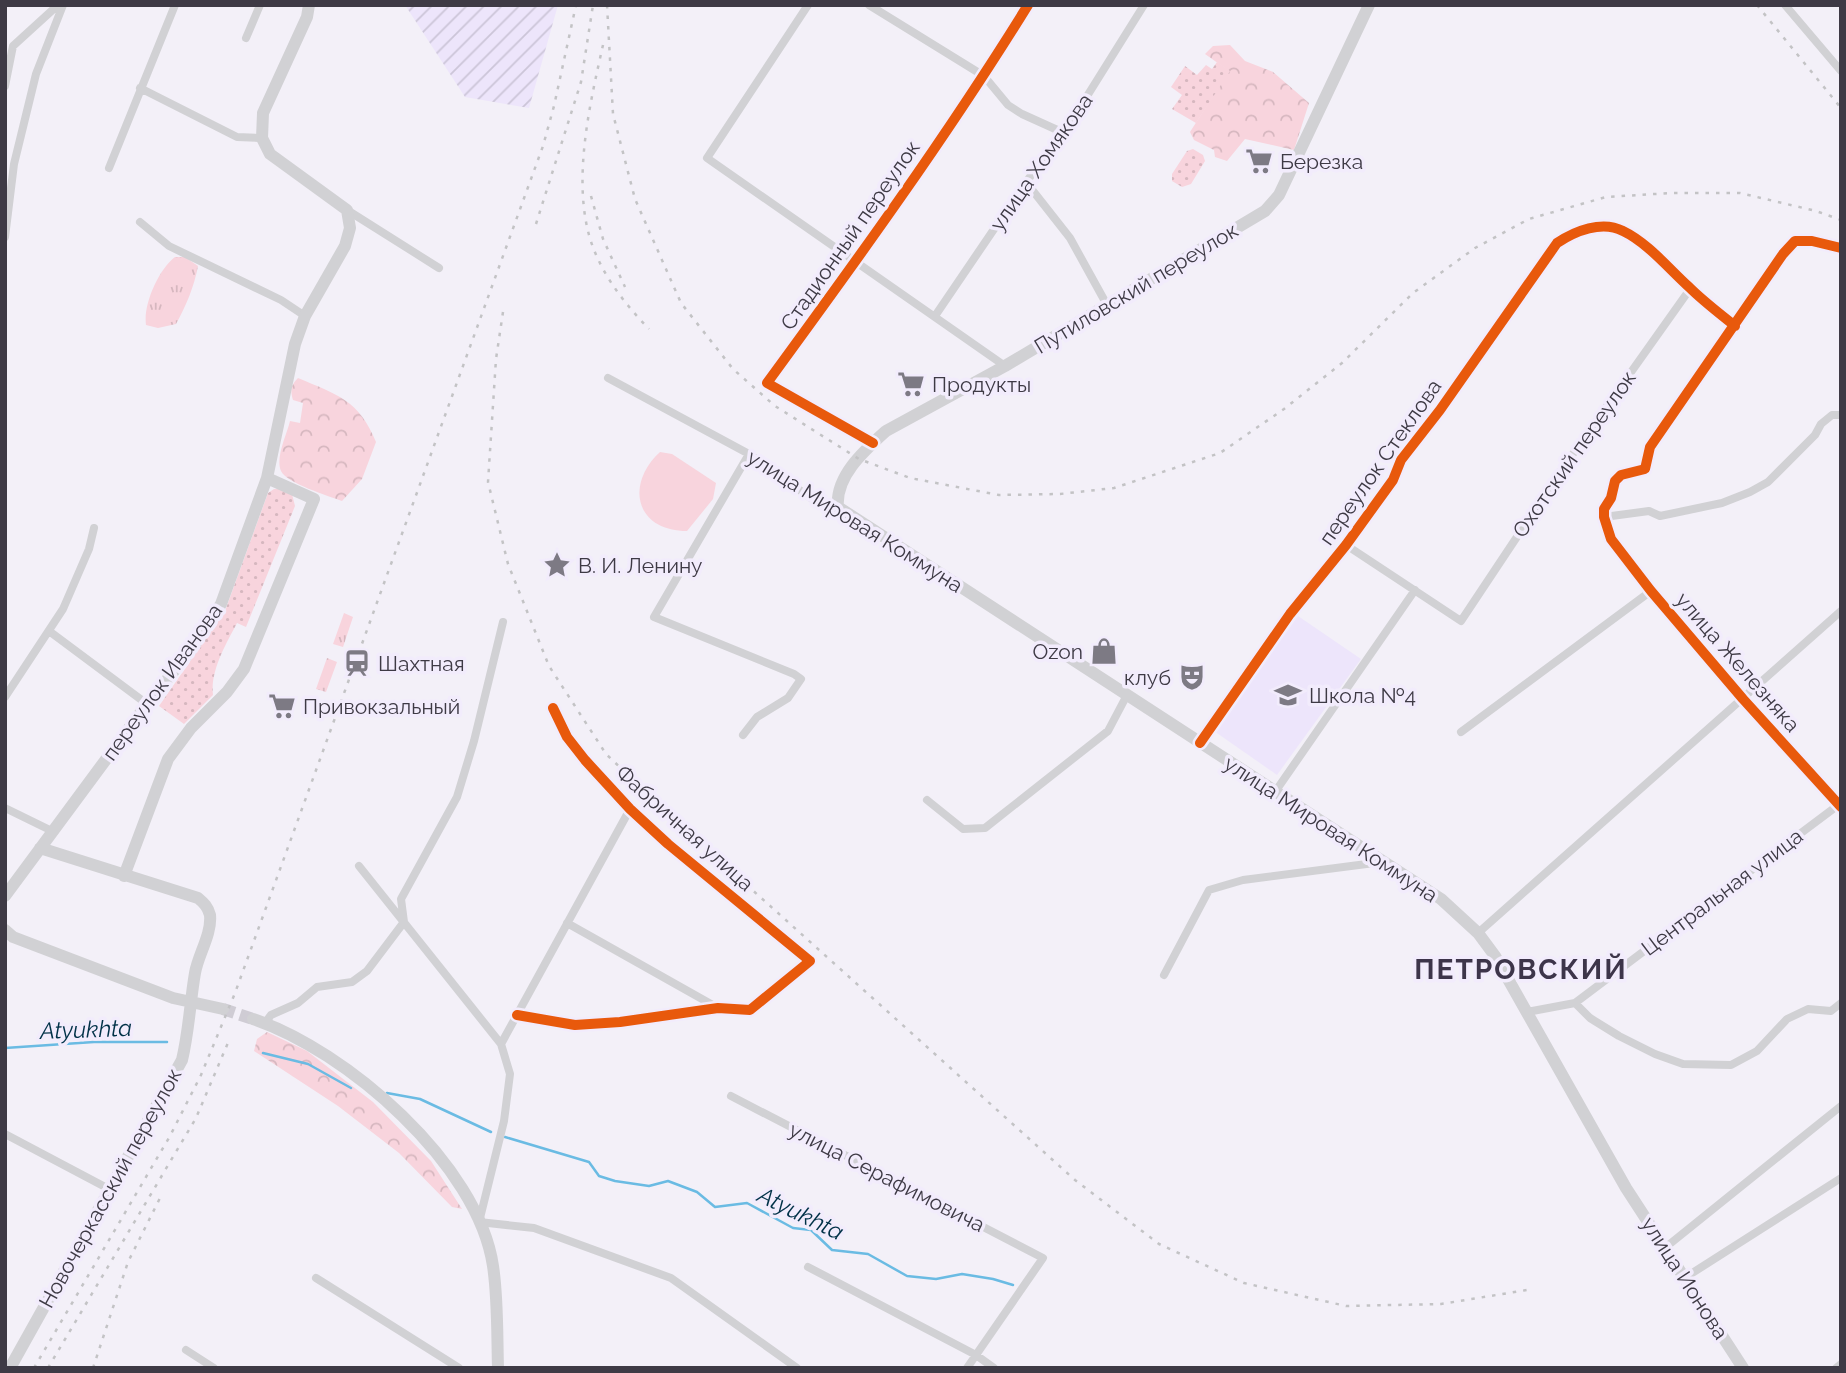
<svg xmlns="http://www.w3.org/2000/svg" width="1846" height="1373" viewBox="0 0 1846 1373" font-family="Raleway,sans-serif">
<style>
.built{fill:#ede5fb}
.industrial{fill:url(#industrial-furrows)}
.grass{fill:url(#grass-tufts)}
.forest{fill:url(#forest-crowns)}
.park{fill:url(#park-dots)}
.pitch{fill:#f8d4dd}
.lines{fill:none;stroke-linecap:round;stroke-linejoin:round}
.stream{stroke:#6abbe3;stroke-width:2.5}
.secondary-tunnel{stroke:#cfccd4;stroke-width:12;stroke-dasharray:12 6;stroke-linecap:butt}
.street{stroke:#d1d1d4;stroke-width:8}
.secondary{stroke:#d1d1d4;stroke-width:12}
.rail{stroke:#c3c3c5;stroke-width:2.5;stroke-dasharray:3.5 7;stroke-linecap:butt}
.cycleway-casing{stroke:#f2ecfc;stroke-width:15}
.cycleway{stroke:#e8590c;stroke-width:10}
.labels{text-anchor:middle;dominant-baseline:central;stroke-width:7;stroke-linejoin:round;paint-order:stroke}
.poi-label{font-size:21px;fill:#3e3a45;stroke:#f2ecfc;text-anchor:start}
.street-label{font-size:21px;fill:#3e3a45;stroke:#f2ecfc}
.water-label{font-size:23px;font-style:italic;fill:#003147;stroke:#f2ecfc}
.district-label{font-size:28px;font-weight:bold;letter-spacing:2px;fill:#3d354a;stroke:#f2ecfc}
</style>
<defs>
<pattern id="industrial-furrows" width="10" height="10" patternUnits="userSpaceOnUse" patternTransform="scale(1.75)"><rect width="10" height="10" fill="#ede5fb"/><path d="M-1 1l2-2M0 10L10 0M9 11l2-2" fill="none" stroke="#ccc5d8"/></pattern>
<pattern id="grass-tufts" width="24" height="20" patternUnits="userSpaceOnUse" patternTransform="scale(1.75)"><rect width="24" height="20" fill="#f8d4dd"/><path d="M3 7l-1-3M5 7V3M7 7l1-3M15 17l-1-3M17 17v-4M19 17l1-3" fill="none" stroke="#d6b7bf"/></pattern>
<pattern id="forest-crowns" width="20" height="18" patternUnits="userSpaceOnUse" patternTransform="scale(1.75)"><rect width="20" height="18" fill="#f8d4dd"/><path d="M2 6a3 3 0 1 1 6 0M12 15a3 3 0 1 1 6 0" fill="none" stroke="#d6b7bf"/></pattern>
<pattern id="park-dots" width="8" height="8" patternUnits="userSpaceOnUse" patternTransform="scale(1.75)"><rect width="8" height="8" fill="#f8d4dd"/><path d="M2 2h.1M6 6h.1" fill="none" stroke="#d6b7bf" stroke-width="1.8" stroke-linecap="round"/></pattern>
</defs>
<rect width="100%" height="100%" fill="#f3f0f8"/>
<path class="built" d="M1298 616 1361 659 1277 775 1214 731Z"/>
<path class="industrial" d="M405 5H558L529 108 465 97Z"/>
<path class="grass" d="M175 257H185L198 266C194 287 186 306 176 324L158 328 146 325C143 304 159 269 175 257Z
M344 613 353 617 343 647 333 644Z
M327 658 337 662 326 692 316 689Z"/>
<path class="forest" d="M1230 45 1245 61 1273 72 1309 103 1294 150 1245 139 1227 161 1215 157 1214 150 1194 140 1190 132 1229 71 1205 54 1213 46Z
M298 378C338 395 359 400 376 442L362 479 342 501C329 496 286 483 281 471 275 458 287 434 290 421L300 423 303 403 293 400C290 390 291 385 298 378Z
M267 1032 307 1051 373 1102 431 1161 462 1209 452 1207 399 1153 338 1106 254 1051 257 1039Z"/>
<path class="park" d="M1217 62 1230 71 1196 123 1172 109 1182 95 1171 87 1185 66 1197 75 1206 65 1212 69Z
M1193 149 1203 155 1205 161 1191 184 1182 187 1172 181V174L1187 151Z
M274 489H281L292 494 295 506 246 627 237 623C226 644 210 671 213 695L184 724 159 706 225 611 268 493Z"/>
<path class="pitch" d="M660 452 672 454 716 483 713 499 687 531C635 531 625 484 660 452Z"/>
<g class="lines">
<path class="stream" d="M5 1048 94 1042H167
M263 1053 308 1064 351 1088
M387 1093 420 1099 491 1132
M505 1137 589 1162 599 1176 615 1181 649 1186 668 1181 697 1192 715 1207 747 1203 793 1228 811 1230 832 1250 868 1254 907 1276 936 1279 962 1274 993 1279 1013 1285"/>
<path class="secondary-tunnel" d="M223 1009 253 1019"/>
<path class="street" d="M808 5 707 158 1005 366
M869 5 984 76 1008 105 1022 114 1064 133
M1785 5 1841 71
M246 38 260 5
M5 86 13 46 58 5
M140 88 237 137 262 138
M109 168 175 5
M1026 182 1070 238 1107 305
M347 210 439 268
M140 222 169 246 281 300 305 316
M5 237 14 164 36 74 63 5
M1841 248 1812 241H1795L1783 254 1650 447 1645 469 1621 475 1615 481 1611 498 1604 509V517L1611 539 1651 591 1743 699 1841 807
M935 316 1026 182 1064 133 1144 5
M608 378 749 454 812 499 838 507
M873 443 767 383C857 260 947 136 1028 5
M1604 517 1649 511 1660 516 1722 503 1750 492 1768 482 1815 435 1821 424 1832 415H1841
M1346 545 1461 621 1558 475 1690 289
M49 631 147 704
M5 697 63 609 89 549 94 528
M1461 732 1651 591
M743 735 757 717 788 698 801 679 794 674 654 617 749 454
M1200 743 1290 614 1346 545 1393 480 1401 460 1440 410 1557 243C1575 231 1602 220 1623 231 1648 243 1669 269 1689 287 1703 301 1719 313 1735 326
M1275 792 1415 590
M927 800 963 829 985 828 1108 731 1127 695
M5 808 52 831
M359 866 501 1044 510 1074 504 1121 479 1222 534 1228 671 1278 797 1368
M567 923 718 1008
M1478 933 1841 611
M1164 975 1209 890 1243 880 1382 862
M1575 1003 1590 1018 1619 1036 1655 1054 1683 1064 1731 1065 1757 1051 1787 1019 1808 1009 1831 1011 1841 1003
M1527 1012 1575 1003 1841 803
M517 1015 575 1025 620 1022 718 1008 750 1010 810 961 668 844 630 809 585 760 567 737 553 708
M265 1023 271 1015 298 1003 317 987 352 982 367 971 404 922 401 899 457 797 474 741 503 622
M501 1044 630 809
M731 1096 1043 1258 967 1368
M5 1134 109 1189
M1666 1247 1841 1106
M808 1267 976 1355 994 1368
M1686 1277 1841 1178
M316 1278 459 1368
M186 1350 214 1368
M1836 1368 1841 1364"/>
<path class="secondary" d="M1369 5 1279 195 1265 211 1005 366 886 431C865 450 835 476 838 507L1441 899 1478 933 1495 956 1626 1188 1743 1368
M124 876 168 759 191 728 227 692 244 669 314 499 267 478
M5 896 147 704 191 650 221 604 267 478 295 344 305 316 345 246 350 228 347 210 270 154 262 138 263 113 307 17 309 5
M5 930 13 937 173 998 223 1009
M253 1019C346 1050 478 1164 493 1266 498 1299 497 1335 498 1368
M10 1368 182 1060C189 1031 190 1002 195 973 198 955 212 934 210 915 208 907 204 903 198 898L40 848"/>
<path class="rail" d="M607 5 613 114 635 199 681 303 733 369 775 406 859 459 910 478 999 495 1060 494 1114 488 1220 453 1284 409 1342 363 1413 293 1475 248 1529 219 1606 197 1671 193H1740L1816 211 1841 220
M1757 5 1841 108
M603 45C590 103 573 176 589 235 599 271 623 302 649 329
M591 196 603 239 625 287
M536 224 581 82 593 5
M503 312 496 359 488 482 508 564 549 666 606 754 689 833 1075 1180 1159 1244 1244 1283 1346 1306 1441 1304 1533 1289
M34 1368 170 1136 201 1075 235 993 543 146 554 106 576 5
M48 1368 196 1118 230 1038
M93 1368 128 1262 161 1196"/>
<defs>
<path id="cycleway" d="M1841 248 1812 241H1795L1783 254 1650 447 1645 469 1621 475 1615 481 1611 498 1604 509V517L1611 539 1651 591 1743 699 1841 807
M873 443 767 383C857 260 947 136 1028 5
M1200 743 1290 614 1346 545 1393 480 1401 460 1440 410 1557 243C1575 231 1602 220 1623 231 1648 243 1669 269 1689 287 1703 301 1719 313 1735 326
M517 1015 575 1025 620 1022 718 1008 750 1010 810 961 668 844 630 809 585 760 567 737 553 708"/>
</defs>
<use href="#cycleway" class="cycleway-casing"/>
<use href="#cycleway" class="cycleway"/>
</g>
<defs>
<symbol id="supermarket-bare" viewBox="-9 -9 18 18"><path d="M-6-5.5h2.5l.6 2H6L4.5 2H-2.5L-4.4-4H-6ZM-1.5 3.2a1.3 1.3 0 1 0 .1 0ZM3 3.2a1.3 1.3 0 1 0 .1 0Z" fill="#7d7a84" stroke="#f2ecfc" stroke-width="2.5" paint-order="stroke"/></symbol>
<symbol id="sight-bare" viewBox="-9 -9 18 18"><path d="M0-6L1.8-2.2L6-1.7L2.9 1.2L3.7 5.4L0 3.3L-3.7 5.4L-2.9 1.2L-6-1.7L-1.8-2.2Z" fill="#7d7a84" stroke="#f2ecfc" stroke-width="2.5" paint-order="stroke"/></symbol>
<symbol id="shop-bare" viewBox="-9 -9 18 18"><path d="M-5-2.5h2.3a2.7 3.5 0 0 1 5.4 0H5L5.5 6h-11ZM-1.5-2.5h3a1.5 2.3 0 0 0-3 0Z" fill="#7d7a84" stroke="#f2ecfc" stroke-width="2.5" paint-order="stroke"/></symbol>
<symbol id="station-bare" viewBox="-9 -9 18 18"><path d="M-3-6H3Q5-6 5-4V2Q5 4 3 4L4.5 6H3L1.5 4h-3L-3 6H-4.5L-3 4Q-5 4-5 2V-4Q-5-6-3-6ZM-3.5-4v3h7v-3ZM-3.5 1v1.5H-2V1ZM2 1v1.5H3.5V1Z" fill="#7d7a84" stroke="#f2ecfc" stroke-width="2.5" paint-order="stroke"/></symbol>
<symbol id="theatre-bare" viewBox="-9 -9 18 18"><path d="M-5-5.5Q0-4 5-5.5V0Q5 5 0 6Q-5 5-5 0ZM-3.3-2.5H-1v1.5H-3.3ZM1-2.5H3.3v1.5H1ZM-2.8 1Q0 5.5 2.8 1Z" fill="#7d7a84" stroke="#f2ecfc" stroke-width="2.5" paint-order="stroke"/></symbol>
<symbol id="school-bare" viewBox="-9 -9 18 18"><path d="M0-5L7-2L0 1L-7-2ZM-4 1L0 2.5L4 1V4Q0 6-4 4Z" fill="#7d7a84" stroke="#f2ecfc" stroke-width="2.5" paint-order="stroke"/></symbol>
</defs>
<g fill-rule="evenodd">
<use href="#supermarket-bare" x="1240" y="142" width="38" height="38"/>
<use href="#supermarket-bare" x="892" y="365" width="38" height="38"/>
<use href="#sight-bare" x="538" y="546" width="38" height="38"/>
<use href="#shop-bare" x="1085" y="632" width="38" height="38"/>
<use href="#station-bare" x="338" y="644" width="38" height="38"/>
<use href="#theatre-bare" x="1173" y="658" width="38" height="38"/>
<use href="#school-bare" x="1269" y="676" width="38" height="38"/>
<use href="#supermarket-bare" x="263" y="687" width="38" height="38"/>
</g>
<g class="labels">
<g class="poi-label">
<text x="1280" y="161">Березка</text>
<text x="932" y="384">Продукты</text>
<text x="578" y="565">В. И. Ленину</text>
<text x="1083" y="651" text-anchor="end">Ozon</text>
<text x="378" y="663">Шахтная</text>
<text x="1171" y="677" text-anchor="end">клуб</text>
<text x="1309" y="695">Школа №4</text>
<text x="303" y="706">Привокзальный</text>
</g>
<g class="street-label">
<text transform="translate(1041 162) rotate(-55)">улица Хомякова</text>
<text transform="translate(850 235) rotate(-55)">Стадионный переулок</text>
<text transform="translate(1136 288) rotate(-31)">Путиловский переулок</text>
<text transform="translate(1574 454) rotate(-55)">Охотский переулок</text>
<text transform="translate(1380 462) rotate(-55)">переулок Стеклова</text>
<text transform="translate(855 521) rotate(32)">улица Мировая Коммуна</text>
<text transform="translate(1738 662) rotate(49)">улица Железняка</text>
<text transform="translate(162 682) rotate(-54)">переулок Иванова</text>
<text transform="translate(685 828) rotate(42)">Фабричная улица</text>
<text transform="translate(1331 829) rotate(33)">улица Мировая Коммуна</text>
<text transform="translate(1722 892) rotate(-37)">Центральная улица</text>
<text transform="translate(887 1177) rotate(27)">улица Серафимовича</text>
<text transform="translate(110 1188) rotate(-61)">Новочеркасский переулок</text>
<text transform="translate(1685 1278) rotate(57)">улица Ионова</text>
</g>
<g class="water-label">
<text transform="translate(86 1029) rotate(-2)">Atyukhta</text>
<text transform="translate(801 1213) rotate(26)">Atyukhta</text>
</g>
<g class="district-label">
<text x="1521" y="969">ПЕТРОВСКИЙ</text>
</g>
</g>
<rect width="1846" height="1373" fill="none" stroke="#3e3a45" stroke-width="14"/>
</svg>
